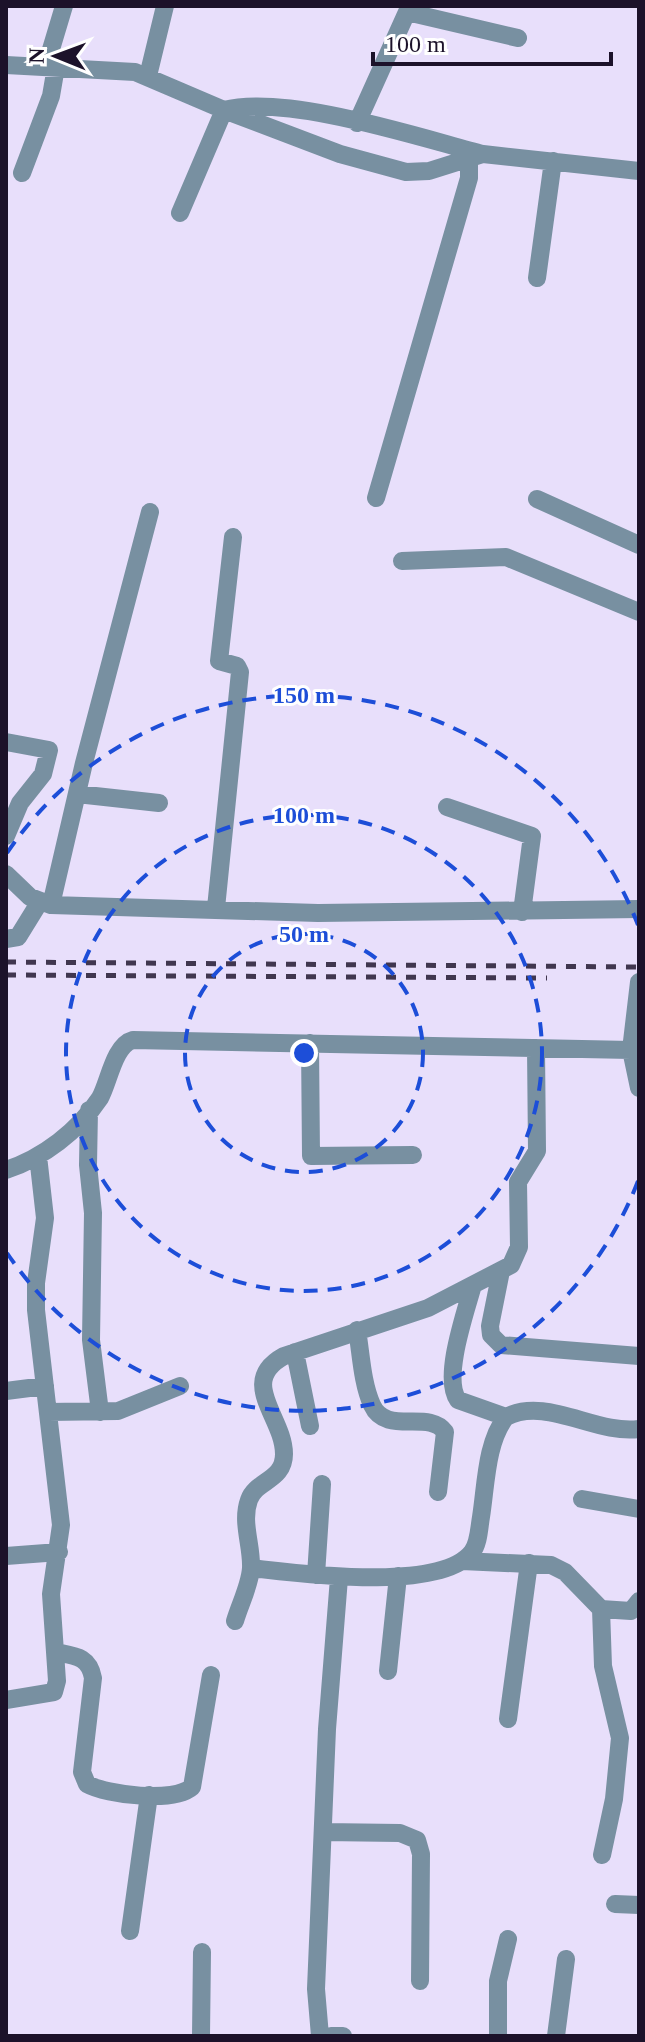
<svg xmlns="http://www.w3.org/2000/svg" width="645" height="2042" viewBox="0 0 645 2042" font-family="Georgia,serif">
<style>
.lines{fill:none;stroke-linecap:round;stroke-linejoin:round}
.minor{stroke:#7890a1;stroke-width:18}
.rail{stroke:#40364f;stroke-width:5;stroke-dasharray:10 10;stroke-linecap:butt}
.ring{fill:none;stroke:#1d4ed8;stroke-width:4;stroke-dasharray:14 10}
.centre{fill:#1d4ed8;stroke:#fff;stroke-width:4}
.ring-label{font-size:24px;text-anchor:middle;font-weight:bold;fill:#1d4ed8;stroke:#fff;stroke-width:6;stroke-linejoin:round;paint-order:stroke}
</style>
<rect width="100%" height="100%" fill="#e8dffb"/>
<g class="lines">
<path class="minor" d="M6 65 135 72 224 110 340 154 406 172 429 171 483 154 639 171
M46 66 64 6
M148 76 165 6
M357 123 407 12 518 38
M22 173 51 96 56 67
M180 213 224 110C287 94 418 137 483 154
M537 278 553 161
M376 498 469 178V159
M537 499 639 545
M402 561 506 557 639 612
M6 742 49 750 43 774 20 803 6 836
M77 794 159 803
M447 807 532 836 522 912
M6 874 30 897 51 905 318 913 639 909
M51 905 84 763 150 512
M216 908 240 672 237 666 219 661 233 537
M6 939 18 937 39 903
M639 982 631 1050 639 1088
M310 1043 311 1156 413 1155
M89 1110 88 1165 93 1213 91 1340 100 1412
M6 1170C43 1158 78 1131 100 1098 109 1082 114 1045 133 1040L631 1050
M501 1271 490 1326 491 1335 501 1345 639 1356
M473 1285C466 1311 442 1378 458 1400L506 1417
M357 1330C361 1353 362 1383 372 1405 386 1436 429 1409 445 1432L438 1492
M295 1352 310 1426
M6 1391 45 1386
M48 1412 118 1411 180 1386
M582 1499 639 1509
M6 1556 59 1552
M462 1561 551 1565 565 1572 601 1609 603 1666 620 1738 614 1799 602 1855
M251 1568C297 1573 440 1593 472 1552 479 1543 479 1528 481 1517 486 1486 486 1442 506 1417 546 1396 596 1435 639 1429
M316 1575 322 1484
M601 1609 631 1611 639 1601
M235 1621C240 1604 250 1585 251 1568 252 1545 241 1522 249 1500 256 1480 284 1481 284 1454 284 1417 237 1382 284 1356L428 1308 511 1265 519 1247 518 1182 537 1151 536 1048
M55 1652C75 1656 89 1656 93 1678L82 1772 87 1784C107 1795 174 1803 192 1787L211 1675
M388 1671 398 1576
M6 1700 54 1692 57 1681 51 1594 61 1525 36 1310V1283L45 1218 38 1156
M508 1719 529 1563
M323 1832 400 1833 417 1840 421 1854 420 1981
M615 1904 639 1905
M130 1931 149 1795
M201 2036 202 1952
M320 2036 316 1989 327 1729 339 1578
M331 2036H343
M498 2036V1981L508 1939
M556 2036 566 1959"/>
<path class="rail" d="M6 962 639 967
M6 975 547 978"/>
</g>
<g class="ring">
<circle cx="304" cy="1053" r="119"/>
<circle cx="304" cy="1053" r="238"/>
<path d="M638 1181A358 358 0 0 1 7 1253M7 853A358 358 0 0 1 638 925"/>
</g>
<circle cx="304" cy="1053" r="12" class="centre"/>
<g class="ring-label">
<text x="304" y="703">150 m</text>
<text x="304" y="823">100 m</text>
<text x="304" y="942">50 m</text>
</g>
<rect width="645" height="2042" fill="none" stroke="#1c122a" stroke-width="16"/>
<g transform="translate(56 56) rotate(271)" stroke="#ffffff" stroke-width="6" paint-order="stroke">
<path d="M0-6L14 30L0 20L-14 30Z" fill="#1c122a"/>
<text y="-12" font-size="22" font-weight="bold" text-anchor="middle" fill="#1c122a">N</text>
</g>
<path d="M373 52v12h238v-12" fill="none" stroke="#1c122a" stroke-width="4"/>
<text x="385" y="52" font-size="24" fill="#1c122a" stroke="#ffffff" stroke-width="6" paint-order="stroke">100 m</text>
</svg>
